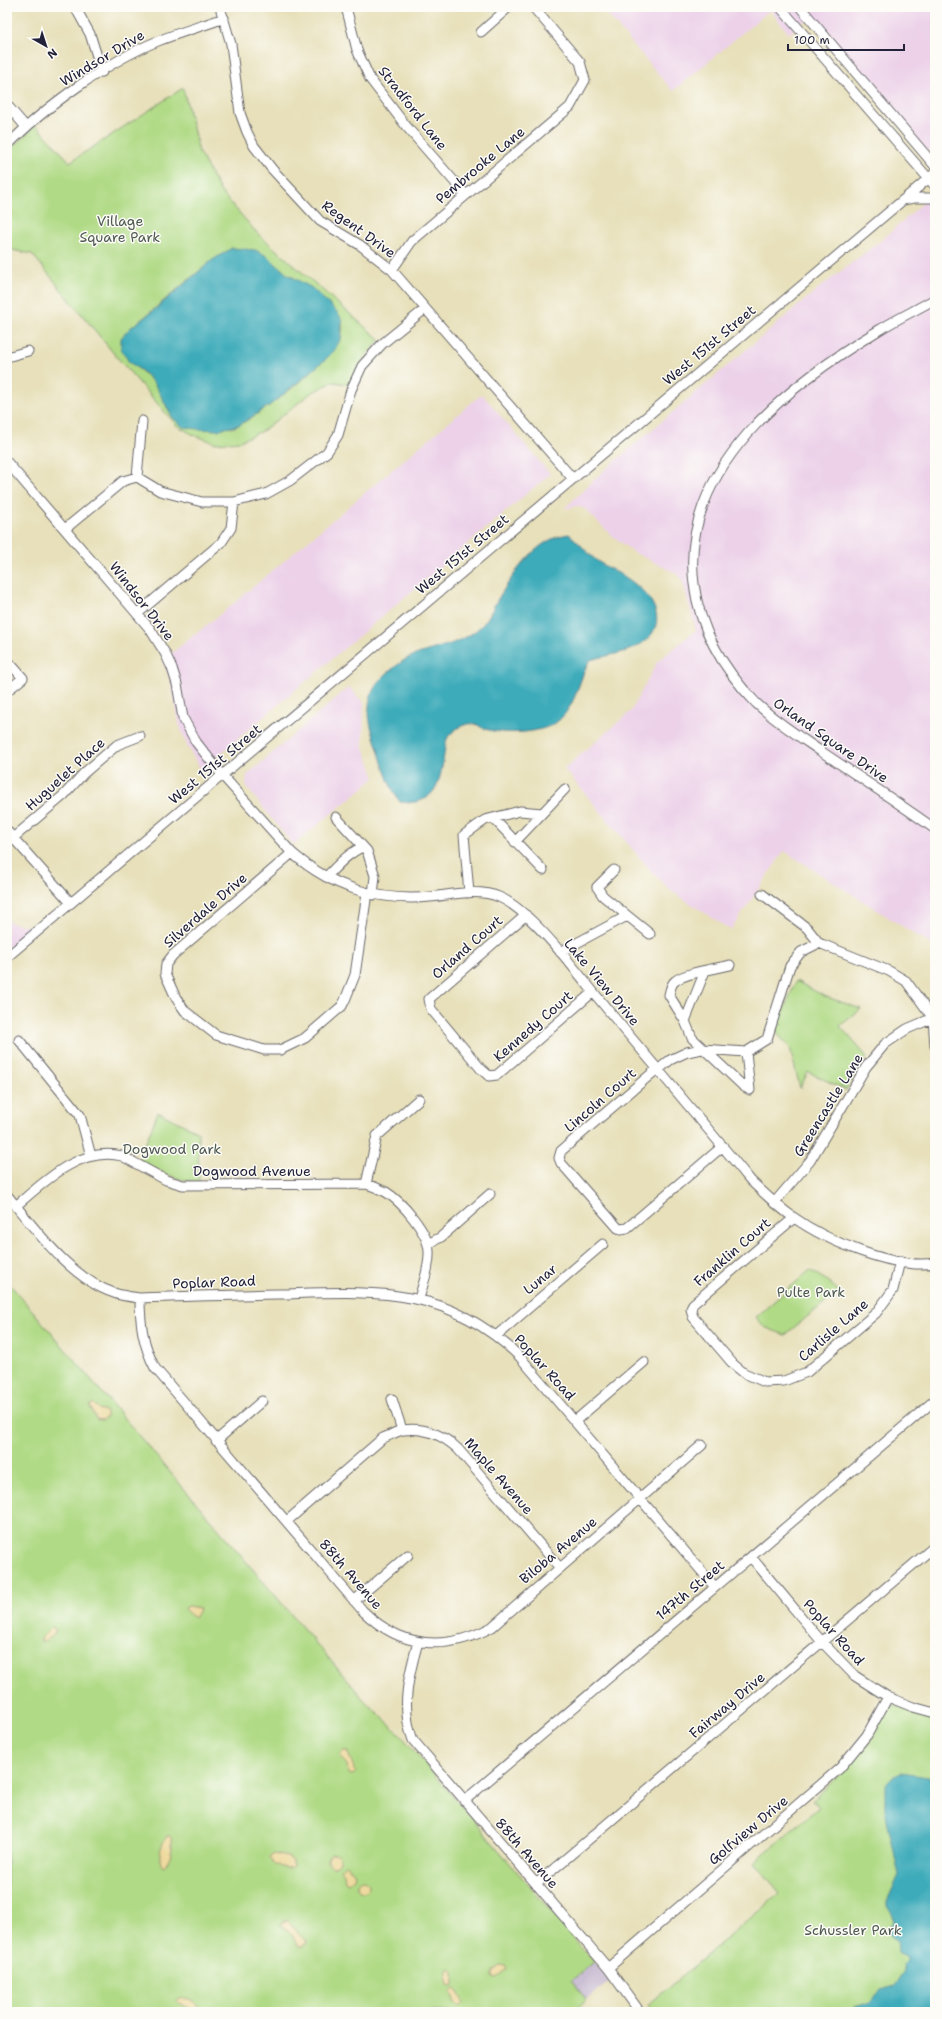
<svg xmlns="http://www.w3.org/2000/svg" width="942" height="2019" viewBox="0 0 942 2019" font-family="'Shantell Sans',sans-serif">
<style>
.built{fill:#ecd1e9}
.industrial{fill:#cbbfd4}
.green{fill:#b0da85;stroke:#697e60;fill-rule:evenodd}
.sand{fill:#eeda9e;stroke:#887e6c}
.water{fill:#3cabba;stroke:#2f667a}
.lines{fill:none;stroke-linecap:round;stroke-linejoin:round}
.minor-casing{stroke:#676467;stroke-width:11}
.minor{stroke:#fff;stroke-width:9}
.labels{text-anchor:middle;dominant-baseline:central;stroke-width:3;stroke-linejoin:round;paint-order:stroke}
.street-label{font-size:14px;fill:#22223b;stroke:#fdfcf7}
.park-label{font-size:14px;fill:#4d5951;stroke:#fdfcf7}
</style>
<rect width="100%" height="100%" fill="#fdfcf7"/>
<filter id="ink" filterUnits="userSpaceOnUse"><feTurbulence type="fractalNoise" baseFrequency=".025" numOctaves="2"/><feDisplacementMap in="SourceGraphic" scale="8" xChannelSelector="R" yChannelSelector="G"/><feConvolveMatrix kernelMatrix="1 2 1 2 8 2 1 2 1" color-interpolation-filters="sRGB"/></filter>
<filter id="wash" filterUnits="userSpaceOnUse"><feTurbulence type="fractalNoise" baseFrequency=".012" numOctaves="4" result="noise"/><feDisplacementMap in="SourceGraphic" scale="16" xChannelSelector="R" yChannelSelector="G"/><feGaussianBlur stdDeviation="0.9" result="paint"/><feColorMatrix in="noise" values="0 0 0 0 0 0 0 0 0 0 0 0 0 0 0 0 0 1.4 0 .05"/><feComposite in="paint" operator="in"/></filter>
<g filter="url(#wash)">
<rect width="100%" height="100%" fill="#e7e0ba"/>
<path class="built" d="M601 7H935V152L927 151 812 15 789 34 770 10 673 91Z
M935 192V947L784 851 731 930 670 890 653 873 564 769 631 711 657 662 696 630 683 583 678 574 633 552 609 533 585 509 577 506 564 509 601 473 819 288 883 239Z
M482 394 550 474 201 770 187 746 179 723 172 686 163 660 227 609Z
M349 687 364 703 363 745 375 778 293 845 249 790 246 784 247 775Z
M7 919 11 923 34 927 7 949Z"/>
<path class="industrial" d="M594 1962 610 1981 587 2000 571 1981Z"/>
<path class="green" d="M183 88 199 152 221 192 258 234 380 340 365 357 348 384 333 382 311 393 264 430 240 441 216 443 196 436 177 426 115 355 32 254 7 249V152L36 125 70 162ZM232 248 260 252 287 274 292 276 342 320C342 325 343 333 341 338 332 360 255 420 232 428L167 408C160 387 147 374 129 362V329C164 303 194 271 232 248Z
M796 981 824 996 861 1009 840 1026 867 1057 846 1090 808 1072 800 1088 790 1048 775 1031Z
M158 1112 198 1132 199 1182C176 1181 158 1171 139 1159Z
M810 1270 826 1280 839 1291 785 1335 764 1327 756 1317Z
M7 1281 366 1702 399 1733 594 1962 571 1981 587 2000 573 2012H7Z
M890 1705C897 1704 926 1715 935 1718V2012H653L648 2005 780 1893 754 1862 819 1807 813 1800C833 1781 853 1763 869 1740 877 1729 882 1716 890 1705Z"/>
<path class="sand" d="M93 1403 99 1409 106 1412V1417L102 1420 96 1419 90 1406Z
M188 1606 200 1608 194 1618 185 1610 184 1608Z
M52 1627 56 1630 54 1635 46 1641H41V1638Z
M343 1751H347L356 1772 353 1775 348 1774 347 1765 340 1756Z
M167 1836H170L172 1839C173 1847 171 1863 163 1866 156 1858 162 1843 167 1836Z
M274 1854 288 1857 293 1861V1866C287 1871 273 1865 269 1858Z
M328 1860a6 6 0 1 1 12 0a6 6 0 1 1-12 0Z
M345 1865 355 1873 354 1878 348 1883 345 1881 344 1874 340 1869Z
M357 1886a6 6 0 1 1 12 0a6 6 0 1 1-12 0Z
M283 1921H288C296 1928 298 1936 307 1941L306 1944 301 1947 297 1945 291 1933 281 1925Z
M501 1965 505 1966 507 1970 496 1978 493 1977 492 1975 494 1970Z
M450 1968 454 1971V1985L452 1986 448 1985C446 1981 447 1971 450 1968Z
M454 1989 457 1990 463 2002 459 2006 455 2003 451 1992Z
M179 1997C185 1996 198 2004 200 2010L194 2012C189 2007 180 2005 177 2000Z"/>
<path class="water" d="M232 248 255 250 267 256 287 274 312 288 338 313 342 320 341 338 334 351 326 359 269 406 239 425 217 430 197 429 183 427 173 418 154 383 142 371 129 362 121 349V338L129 329 153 311 211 261Z
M569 534C579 542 586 552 596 560 608 569 623 574 635 584 660 604 668 631 634 648 621 654 604 656 590 660 578 680 577 705 558 721 543 734 504 735 485 729 481 728 478 724 474 724 465 722 453 730 448 737 445 742 445 750 444 755 440 784 435 806 400 802 387 784 382 761 375 740 365 711 365 690 391 670 396 666 402 661 408 658 432 647 460 646 480 627 489 619 492 609 498 599 514 573 536 538 569 534Z
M901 1773 935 1778V2003L928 2012H849L854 2010 855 2007 870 2002 881 1990 895 1986 904 1972 903 1965 907 1961V1958L898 1952 897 1941 887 1932 894 1921 893 1916 887 1906V1901L899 1875 885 1810V1785L892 1777Z"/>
</g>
<g filter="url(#ink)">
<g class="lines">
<defs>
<path id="minor" d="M75 7 90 34 102 72
M220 7 231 44 240 113 247 132 254 146 272 169 320 221 360 245 392 270 573 479
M346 7 357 50 370 79 406 126 466 195
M780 7 935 186
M800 7 935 166
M481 32 509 7
M7 105 26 127
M7 146C43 108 110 60 158 41 180 32 203 26 224 18
M903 200 914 198H935
M392 270 412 241 570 107 585 80 580 62 533 7
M935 299C916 310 897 319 879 330 790 384 679 468 694 584 700 630 724 670 756 703 775 721 797 735 819 750 858 776 897 802 935 829
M7 357 28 351
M7 462 150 629 165 653 172 668 177 684 183 718 196 742 222 775 292 853C331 887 379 902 430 897 451 895 478 888 499 897 535 912 586 985 613 1016 659 1071 706 1126 751 1181 765 1194 777 1206 793 1217 825 1240 895 1270 935 1263
M137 477 142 421
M65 529 123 481 137 477 160 491 202 502H234L266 494 291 480 327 452 338 435 351 390 362 366 382 344 425 309
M137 614 221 543 231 528 234 502
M7 660 23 678 7 691
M336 817 367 851 375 876 373 895
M493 818 543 870
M7 831 71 903
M13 838 64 795 84 773 117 745 140 736
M515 842 565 789
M292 853 173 955 166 964 165 974 176 998 185 1011 216 1035 264 1050H280L305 1038 342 1006 345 1000 355 975 367 893
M614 870 597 887 603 896 650 934
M326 877C336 867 349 852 363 847
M469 893 464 835 485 820 520 811 542 813
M762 894 807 928 819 943
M526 915 429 999 431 1009 481 1069 489 1076 497 1075 593 992
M560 952 627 916
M7 957 935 173
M730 965C716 969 686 972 675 981 671 984 670 990 669 995L685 1021 692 1038 743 1086 750 1090
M685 1021 705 971
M19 1040 80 1115 91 1156
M746 1052 750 1090
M657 1069 561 1151 559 1158 561 1163 618 1228 621 1229 627 1228 723 1146
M658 1070 670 1060 687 1052 702 1049 746 1052 767 1039 790 966 801 952 819 943 889 971 906 981 933 1018 935 1046
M366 1184 377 1136 419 1099
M7 1195C35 1229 71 1279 114 1293 122 1296 132 1297 140 1298 188 1296 236 1295 283 1294 378 1291 447 1286 520 1357L715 1587
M774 1203 810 1161 866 1067 885 1044 907 1029 933 1018
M16 1206C45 1181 80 1146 122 1156L166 1180 183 1185 366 1184C373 1186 380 1189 386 1192 402 1202 428 1232 429 1251 430 1267 423 1283 419 1299
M794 1218 693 1304 691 1309 693 1317 733 1364 744 1373 765 1382 784 1381 807 1372 876 1313 893 1290 900 1261
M428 1244 441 1237 490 1194
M140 1298C140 1324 143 1345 155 1368L363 1611C401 1648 445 1652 492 1627L702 1445
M496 1336 603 1244
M392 1399 402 1430
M575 1421 644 1362
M216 1441 262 1401
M287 1521 383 1438C389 1436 397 1431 403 1430 425 1427 443 1435 458 1449L560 1568
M751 1557 822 1642 855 1676 888 1697 913 1707 935 1713
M354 1601 408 1555
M418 1642C409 1674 400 1708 413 1740L608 1968 640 2012
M464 1801 935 1400
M536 1884 935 1546
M608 1968 840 1768 867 1735 888 1697"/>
</defs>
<use href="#minor" class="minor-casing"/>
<use href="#minor" class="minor"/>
</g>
</g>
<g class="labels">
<g class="street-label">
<text transform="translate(102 58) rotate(-31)">Windsor Drive</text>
<text transform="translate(413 108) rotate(52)">Stradford Lane</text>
<text transform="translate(480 165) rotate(-40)">Pembrooke Lane</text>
<text transform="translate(359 229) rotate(36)">Regent Drive</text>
<text transform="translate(709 345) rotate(-40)">West 151st Street</text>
<text transform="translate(462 554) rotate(-40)">West 151st Street</text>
<text transform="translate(142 601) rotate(52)">Windsor Drive</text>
<text transform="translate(831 740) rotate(35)">Orland Square Drive</text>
<text transform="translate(215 764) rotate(-40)">West 151st Street</text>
<text transform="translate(65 774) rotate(-42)">Huguelet Place</text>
<text transform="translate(205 910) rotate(-41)">Silverdale Drive</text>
<text transform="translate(467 947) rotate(-41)">Orland Court</text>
<text transform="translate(602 982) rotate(50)">Lake View Drive</text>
<text transform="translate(533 1026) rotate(-41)">Kennedy Court</text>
<text transform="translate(600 1100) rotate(-41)">Lincoln Court</text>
<text transform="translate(828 1105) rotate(-58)">Greencastle Lane</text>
<text x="252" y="1171">Dogwood Avenue</text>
<text transform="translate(732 1252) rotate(-41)">Franklin Court</text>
<text transform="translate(540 1279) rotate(-40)">Lunar</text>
<text transform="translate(214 1282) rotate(-2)">Poplar Road</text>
<text transform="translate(833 1330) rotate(-41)">Carlisle Lane</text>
<text transform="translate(545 1367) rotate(48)">Poplar Road</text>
<text transform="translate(499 1476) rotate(49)">Maple Avenue</text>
<text transform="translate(558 1550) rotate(-40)">Biloba Avenue</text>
<text transform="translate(351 1574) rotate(49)">88th Avenue</text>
<text transform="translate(690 1590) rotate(-40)">147th Street</text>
<text transform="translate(834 1632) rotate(48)">Poplar Road</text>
<text transform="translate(727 1705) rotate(-40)">Fairway Drive</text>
<text transform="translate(748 1830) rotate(-40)">Golfview Drive</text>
<text transform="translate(527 1853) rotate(49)">88th Avenue</text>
</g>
<g class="park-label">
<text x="120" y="221">Village<tspan x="120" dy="16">Square Park</tspan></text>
<text x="172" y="1149">Dogwood Park</text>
<text x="811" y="1292">Pulte Park</text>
<text x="853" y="1930">Schussler Park</text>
</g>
</g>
<rect width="942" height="2019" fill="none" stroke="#fdfcf7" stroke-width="24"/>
<g transform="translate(46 46) rotate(141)" stroke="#fdfcf7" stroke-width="3" paint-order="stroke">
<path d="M0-3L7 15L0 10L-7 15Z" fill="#22223b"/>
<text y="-6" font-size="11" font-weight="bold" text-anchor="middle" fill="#22223b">N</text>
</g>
<path d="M788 44v6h116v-6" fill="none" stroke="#22223b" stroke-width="2"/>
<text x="794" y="44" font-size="12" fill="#22223b" stroke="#fdfcf7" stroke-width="3" paint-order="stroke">100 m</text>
</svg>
